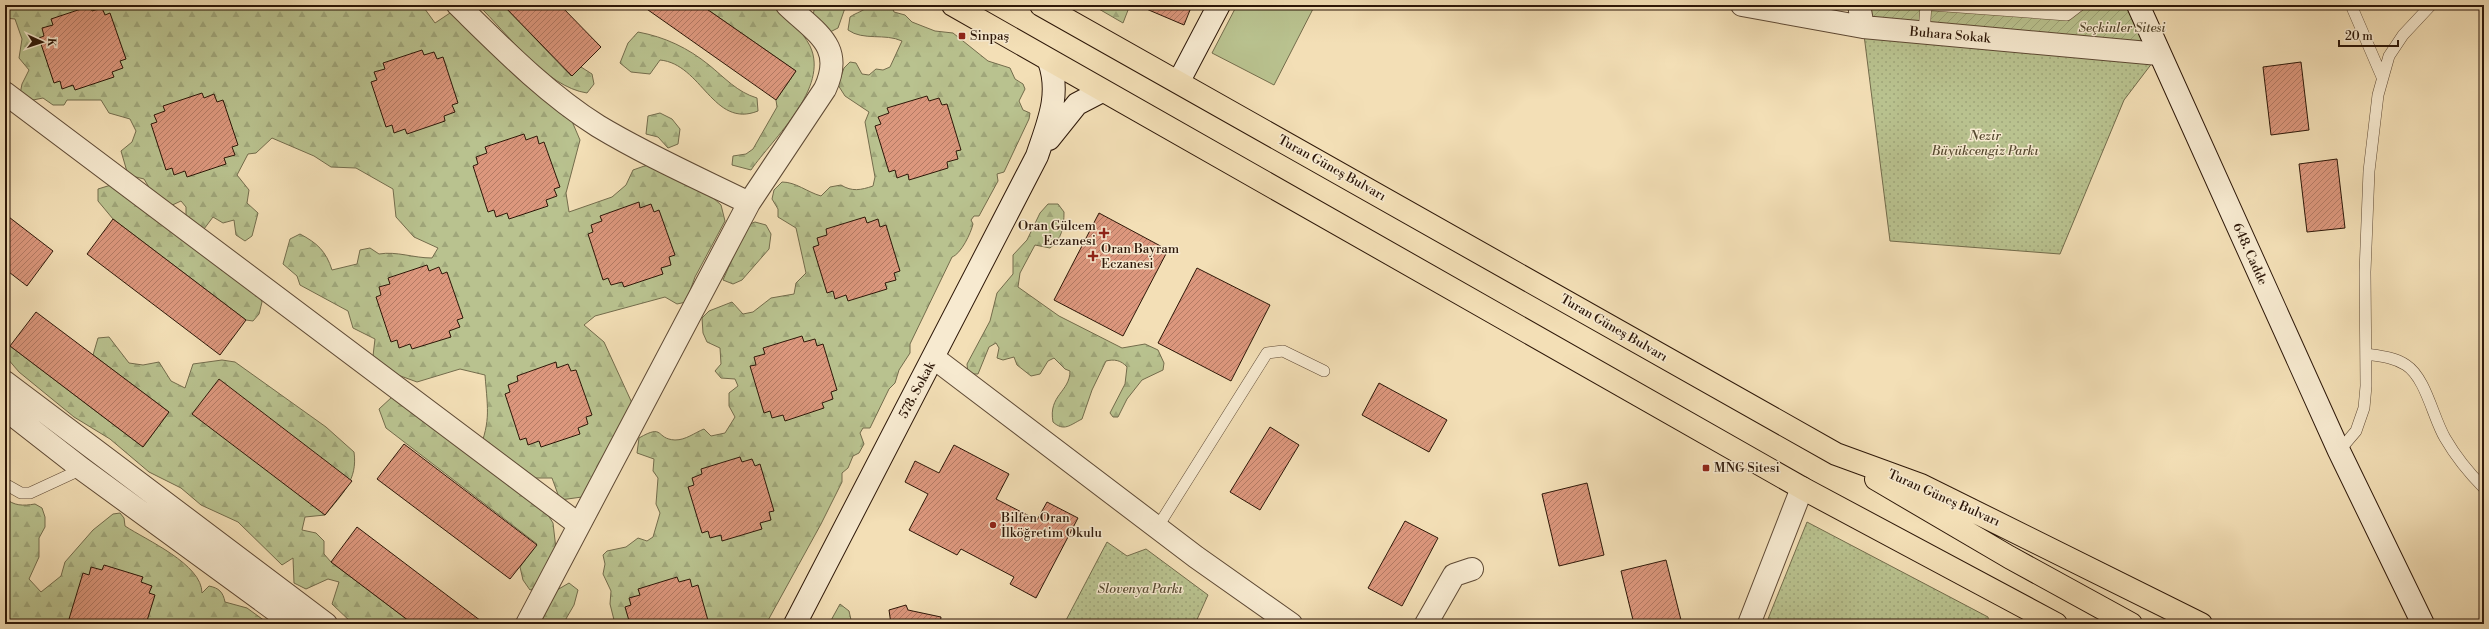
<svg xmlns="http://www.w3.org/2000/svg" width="2489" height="629" viewBox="0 0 2489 629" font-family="'Libre Bodoni',serif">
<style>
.grass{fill:url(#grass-dots);stroke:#736c4c}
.forest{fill:url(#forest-firs);stroke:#736c4c}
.garden{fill:url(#garden-furrows);stroke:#736c4c}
.pitch{fill:#b9c28f;stroke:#736c4c}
.building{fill:url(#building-hatch);stroke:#2d1708}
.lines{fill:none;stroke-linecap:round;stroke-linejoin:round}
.lane-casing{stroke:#5e4934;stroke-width:12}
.street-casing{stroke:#5e4934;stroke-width:24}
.secondary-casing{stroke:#2d1708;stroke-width:24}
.primary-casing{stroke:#2d1708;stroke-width:24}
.lane{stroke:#f7ead0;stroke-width:11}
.street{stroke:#f7ead0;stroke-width:22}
.secondary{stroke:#f7ead0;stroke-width:22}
.primary{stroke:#f3dfb6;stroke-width:22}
.poi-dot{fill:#8f2418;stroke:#f7ead0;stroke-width:1.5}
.labels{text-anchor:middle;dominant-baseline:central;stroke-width:3;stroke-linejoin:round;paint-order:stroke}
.park-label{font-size:13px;font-style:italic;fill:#574a30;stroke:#f7ead0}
.street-label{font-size:13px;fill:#2d1708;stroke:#f7ead0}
.poi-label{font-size:13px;fill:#2d1708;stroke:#f7ead0;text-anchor:start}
</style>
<defs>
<pattern id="grass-dots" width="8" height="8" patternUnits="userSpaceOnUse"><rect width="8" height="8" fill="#b9c28f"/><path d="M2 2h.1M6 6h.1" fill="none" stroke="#9fa67a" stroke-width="1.8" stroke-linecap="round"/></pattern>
<pattern id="forest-firs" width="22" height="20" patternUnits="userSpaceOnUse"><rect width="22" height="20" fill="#b9c28f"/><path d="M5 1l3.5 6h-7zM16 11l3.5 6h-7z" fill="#9fa67a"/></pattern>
<pattern id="garden-furrows" width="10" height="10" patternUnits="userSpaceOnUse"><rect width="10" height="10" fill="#b9c28f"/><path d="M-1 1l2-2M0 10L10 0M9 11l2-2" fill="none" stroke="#9fa67a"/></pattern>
<pattern id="building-hatch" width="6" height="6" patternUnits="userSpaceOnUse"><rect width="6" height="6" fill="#dc977d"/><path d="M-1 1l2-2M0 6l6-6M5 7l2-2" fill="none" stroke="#b37a64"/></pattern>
</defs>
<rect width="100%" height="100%" fill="#f3dfb6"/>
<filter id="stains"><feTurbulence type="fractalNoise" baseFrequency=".005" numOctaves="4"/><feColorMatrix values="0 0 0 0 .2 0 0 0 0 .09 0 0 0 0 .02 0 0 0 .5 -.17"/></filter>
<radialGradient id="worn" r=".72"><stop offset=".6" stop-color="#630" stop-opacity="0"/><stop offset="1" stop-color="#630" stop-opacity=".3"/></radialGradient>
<path class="grass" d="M1863 27 2159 54 2124 100 2060 254 1890 241Z
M1807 522 1988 617 1989 624H1766Z
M1107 542 1127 556 1146 549 1208 595 1195 624H1064Z"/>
<path class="forest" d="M5 5H422L435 23 450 13 477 33 568 112 580 140 566 193 569 212 612 197 626 185 633 170 650 164 699 185 721 205 725 221 695 277 686 302 677 304 665 297 595 316 584 325 604 342 632 403 582 497 560 500 552 478H536L523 494 543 507 553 523 556 549 537 587 530 590 523 580 520 567 537 544 386 428 379 409 392 397 476 458C491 422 488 413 485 375L460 369 417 382 387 371 373 356 375 339 353 328 348 311 300 285 297 276 283 264 290 239 300 234C317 243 326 251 332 270L357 264 360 250 370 248 379 254C397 251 413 258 432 258L438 248 414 237 396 217 393 189 356 168 331 167 314 156 272 138 256 153 248 154 237 175 249 190 247 203 258 213 252 236 245 241 236 235 234 220 223 223 213 217 201 233 186 224V207L181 201 168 207 153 194 144 179 128 175 121 151 132 142 136 131 130 119 109 113 101 100H67L64 105H53L43 98 33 100 20 94 22 84 29 70 19 58 22 39 15 19 5 18Z
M478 5H503L571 76 581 67 592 74 594 84 587 93C546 87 507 33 478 5Z
M701 5H777C789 18 802 31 810 46 830 88 773 138 751 170L732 165 733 156 746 154 753 149 777 107 776 100 796 71Z
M815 5H849L845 8 838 28 828 33 812 21Z
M869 5H891L894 12 905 15 912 22 935 31 953 33 988 61 1010 68 1015 79 1023 84 1025 89 1019 101 1023 110 1030 113 1029 119 1004 172 997 174 998 181 979 216H974L971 220 973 224C971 233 961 254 952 257L910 344V353L899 370 895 383 889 389 870 428H863L860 433 864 444 859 453 853 456 848 468 842 473V482L821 524 766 624H615L610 604 611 591 603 574 605 564 603 555 607 551 626 547 638 538 647 541 653 537 660 513 656 504 658 478 653 471 654 459 637 453 639 438C665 423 655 439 675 440 686 440 694 433 704 429L711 436 725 433 735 417 729 406V393L738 386 735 379 721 378 715 371 721 364 720 348 707 342 703 333 702 318 709 311 732 302 743 314 753 312 771 298 794 294 796 283 806 273 796 228 778 217V209L772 199 774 190 782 182C796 182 807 192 821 196L830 187 841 185C852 192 861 190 873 186L875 177 865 122 869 112 845 96 838 85 844 68 850 62 856 63 862 74 869 75 876 69 883 70 890 67 902 41C885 33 863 41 848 30L850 17C857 12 863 12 869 5Z
M1092 5H1130L1123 23Z
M638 32C665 37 688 48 709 65 725 78 737 92 757 98L758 111C713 129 702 64 660 60L650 74 631 72 620 63 628 43Z
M660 113 672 119 680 129 678 144 668 148 658 137 646 134 648 116Z
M111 185 207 256 221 270 233 273 259 295 262 302 259 314 253 321 246 320 113 219 98 201V189Z
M1048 204H1058L1064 212C1064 227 1062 239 1050 248L1035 245 1020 273 1018 287 1059 316 1122 348 1145 344 1158 350 1164 363 1163 370 1142 380 1127 399 1118 417H1113L1110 413 1125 384 1127 367C1121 360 1114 359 1106 361L1092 390 1082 419C1070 425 1064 432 1053 422 1048 395 1070 392 1070 371L1065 369 1054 358 1048 361 1040 374 1031 376 1017 365 1014 357 1003 360 997 358 999 348 996 343 989 347 978 374H968L967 364 990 321 997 293 1013 274V255L1027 240 1040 213Z
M755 222 766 225 771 234 769 249 742 280 733 284 723 280 747 225Z
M109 337 129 363 143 365 159 362 171 381 185 388 193 364 222 360 235 362 326 427 354 452C358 480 342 494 325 515L305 517 302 530 316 533 324 541V554L331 562 413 624H353L332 604 339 582 328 579 306 589 294 583 293 558 282 565 238 522 201 505 181 488 149 472 110 439 74 417 19 372 7 358 5 349 10 346 143 447 169 412 93 355 98 338Z
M5 498C14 506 23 506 35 504L42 508 45 517V527L39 538V557L29 579 41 592 61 576 65 562 93 530 113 514 120 513 124 518 125 526C146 540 202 564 202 593L209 586C219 588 223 592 225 602L247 608 269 624H5Z
M569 583 578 590 574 605 563 624H539L557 590Z
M840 604 849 611 852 624H829Z"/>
<path class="garden" d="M1859 5H2138L2159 54 1863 27Z"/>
<path class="pitch" d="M1237 5H1315L1274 85 1212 53Z"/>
<path class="building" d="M503 5H560L601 47 572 76Z
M641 5H701L796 71 776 100Z
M1137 5H1192L1184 25Z
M90 6 92 11 102 8 105 15 110 13 126 59 120 61 123 68 112 72 114 77 75 90 73 85 62 89 60 81 54 83 39 38 44 36 42 28 53 25 51 19Z
M422 50 424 55 434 52 437 59 443 57 458 103 452 105 455 112 444 116 445 121 407 134 405 129 394 133 392 125 386 127 371 82 377 80 374 72 385 69 383 63Z
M2301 62 2309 130 2271 135 2263 67Z
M202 93 204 98 214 94 217 102 223 100 238 145 232 147 235 155 224 158 226 164 187 177 185 171 174 175 172 168 166 170 151 124 157 122 154 115 165 111 163 106Z
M927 96 929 101 939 98 942 105 947 104 961 150 956 151 958 159 947 162 948 168 909 180 908 174 897 178 895 170 889 172 875 126 881 124 878 117 889 113 887 108Z
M524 134 526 140 537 136 539 144 544 142 560 187 554 189 557 196 546 200 548 206 509 219 507 213 496 217 494 210 488 212 473 166 478 164 476 157 487 153 485 147Z
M2337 159 2345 228 2307 232 2299 164Z
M639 202 640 208 651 204 654 212 659 210 675 255 669 257 671 265 661 268 663 274 624 287 622 282 611 285 608 278 603 280 588 234 593 232 591 225 602 221 600 216Z
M1099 213 1168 250 1123 336 1054 300Z
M5 214 53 251 27 286 5 269Z
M865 217 867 223 878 219 880 227 886 225 900 271 894 273 896 280 885 283 887 289 848 301 846 295 835 299 833 291 827 293 813 247 819 245 817 238 827 235 826 229Z
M113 219 246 320 220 355 87 254Z
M427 265 429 271 439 267 442 274 447 272 463 318 457 320 460 327 449 331 451 337 412 349 410 344 399 348 397 340 391 342 376 297 381 295 379 287 390 284 388 278Z
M1197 268 1270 305 1231 381 1158 343Z
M36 312 169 412 143 447 10 346Z
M802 336 804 342 815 339 817 346 823 344 837 390 831 392 833 399 822 403 824 408 785 421 783 415 772 418 770 411 764 413 750 366 756 365 754 357 765 354 763 348Z
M556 362 557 368 568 364 571 371 576 370 592 415 586 417 588 424 578 428 580 434 541 447 539 441 528 445 526 438 520 440 505 394 510 392 508 385 518 381 517 376Z
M219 379 352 481 325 515 192 414Z
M1379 383 1447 420 1429 452 1362 415Z
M1270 427 1299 445 1260 510 1230 492Z
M404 444 537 545 510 579 377 479Z
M954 445 1009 474 996 499 1037 520 1047 502 1078 518 1036 598 1010 584 1014 577 961 549 957 555 909 530 928 494 905 482 915 461 939 473Z
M740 457 742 462 752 459 755 466 760 464 774 511 769 512 771 520 760 523 762 529 722 541 721 535 710 538 708 531 702 533 688 487 694 485 692 478 702 474 701 469Z
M1587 483 1604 555 1559 566 1542 494Z
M1405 521 1438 538 1402 606 1368 588Z
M357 527 485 624H413L331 562Z
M1666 560 1682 624H1634L1621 571Z
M104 565 143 577 141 582 152 586 149 593 155 595 146 624H73L74 620 69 619 83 573 89 575 91 567 102 570Z
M677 577 679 582 690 579 692 587 698 585 709 624H630L625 607 631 605 629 598 640 595 638 589Z
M906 605 908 610 941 617 940 624H891L889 610Z"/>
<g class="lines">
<defs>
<path id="lane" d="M1932 5 2067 15 2080 5
M2351 5 2382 77
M1924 33 1926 5
M2366 354C2380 356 2394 357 2406 365 2426 378 2433 418 2445 438 2456 457 2469 473 2484 488
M2339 451 2356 431 2364 408 2366 386 2365 272 2369 171 2378 95 2389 56 2403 35 2431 5
M5 484 21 493H30L82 469
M1157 528 1267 353 1283 351 1324 371"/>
<path id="street" d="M458 5C502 48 546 93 598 126 646 155 698 178 749 203
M1742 5 1863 27 2159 54
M1859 5 1863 27
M5 93 578 524
M934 358 1196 557 1291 624
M5 382 326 624
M5 409 82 469 294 624
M527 624 749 203 825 89C845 46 816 33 787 5
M1426 624 1454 575 1472 569
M1749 624 1802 488"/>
<path id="secondary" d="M2138 5 2339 451 2423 624
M1179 81 1219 5
M1049 139 1077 104 1102 91
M795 624 1037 156C1048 123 1061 95 1049 61"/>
<path id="primary" d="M953 5 1802 488 2056 624
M1041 5 1836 454 1921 485 2201 624
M1876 479 2009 557 2131 624"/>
</defs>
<use href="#lane" class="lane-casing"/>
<use href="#street" class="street-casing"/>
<use href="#secondary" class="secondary-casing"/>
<use href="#primary" class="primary-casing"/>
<use href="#lane" class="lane"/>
<use href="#street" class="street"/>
<use href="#secondary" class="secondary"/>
<use href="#primary" class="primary"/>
</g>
<g class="poi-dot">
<rect x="958" y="32" width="8" height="8" rx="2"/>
<path d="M1102 227h4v4h4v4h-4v4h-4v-4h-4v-4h4z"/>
<path d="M1091 250h4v4h4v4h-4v4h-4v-4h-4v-4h4z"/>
<rect x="1702" y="464" width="8" height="8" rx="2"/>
<circle cx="993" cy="525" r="4"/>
</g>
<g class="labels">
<g class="park-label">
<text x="2122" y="28">Seçkinler Sitesi</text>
<text x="1985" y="136">Nezir<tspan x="1985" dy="15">Büyükcengiz Parkı</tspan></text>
<text x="1140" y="589">Slovenya Parkı</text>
</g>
<g class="street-label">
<text transform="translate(1950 35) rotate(5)">Buhara Sokak</text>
<text transform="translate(1332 168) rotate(29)">Turan Güneş Bulvarı</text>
<text transform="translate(2250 254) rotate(66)">648. Cadde</text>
<text transform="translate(1614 328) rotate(30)">Turan Güneş Bulvarı</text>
<text transform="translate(917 390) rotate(-62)">578. Sokak</text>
<text transform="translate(1944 498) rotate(24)">Turan Güneş Bulvarı</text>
</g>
<g class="poi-label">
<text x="970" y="36">Sinpaş</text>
<text x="1096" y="226" text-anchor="end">Oran Gülcem<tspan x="1096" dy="15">Eczanesi</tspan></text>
<text x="1101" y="249">Oran Bayram<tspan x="1101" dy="15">Eczanesi</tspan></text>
<text x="1714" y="468">MNG Sitesi</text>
<text x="1001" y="518">Bilfen Oran<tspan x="1001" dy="15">İlköğretim Okulu</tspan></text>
</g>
</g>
<rect width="2489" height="629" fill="none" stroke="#f3dfb6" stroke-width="20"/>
<rect x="6" y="6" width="2477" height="617" fill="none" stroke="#2d1708" stroke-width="2"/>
<rect x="10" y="10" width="2469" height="609" fill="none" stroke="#2d1708"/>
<g transform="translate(42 42) rotate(93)" stroke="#f7ead0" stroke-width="3" paint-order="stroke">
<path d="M0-3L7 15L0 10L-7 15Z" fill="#2d1708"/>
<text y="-6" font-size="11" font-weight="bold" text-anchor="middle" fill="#2d1708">K</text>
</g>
<path d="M2339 40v6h59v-6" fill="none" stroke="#2d1708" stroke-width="2"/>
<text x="2345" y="40" font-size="12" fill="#2d1708" stroke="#f7ead0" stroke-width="3" paint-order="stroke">20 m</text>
<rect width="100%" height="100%" filter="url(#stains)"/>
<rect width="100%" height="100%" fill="url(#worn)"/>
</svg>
